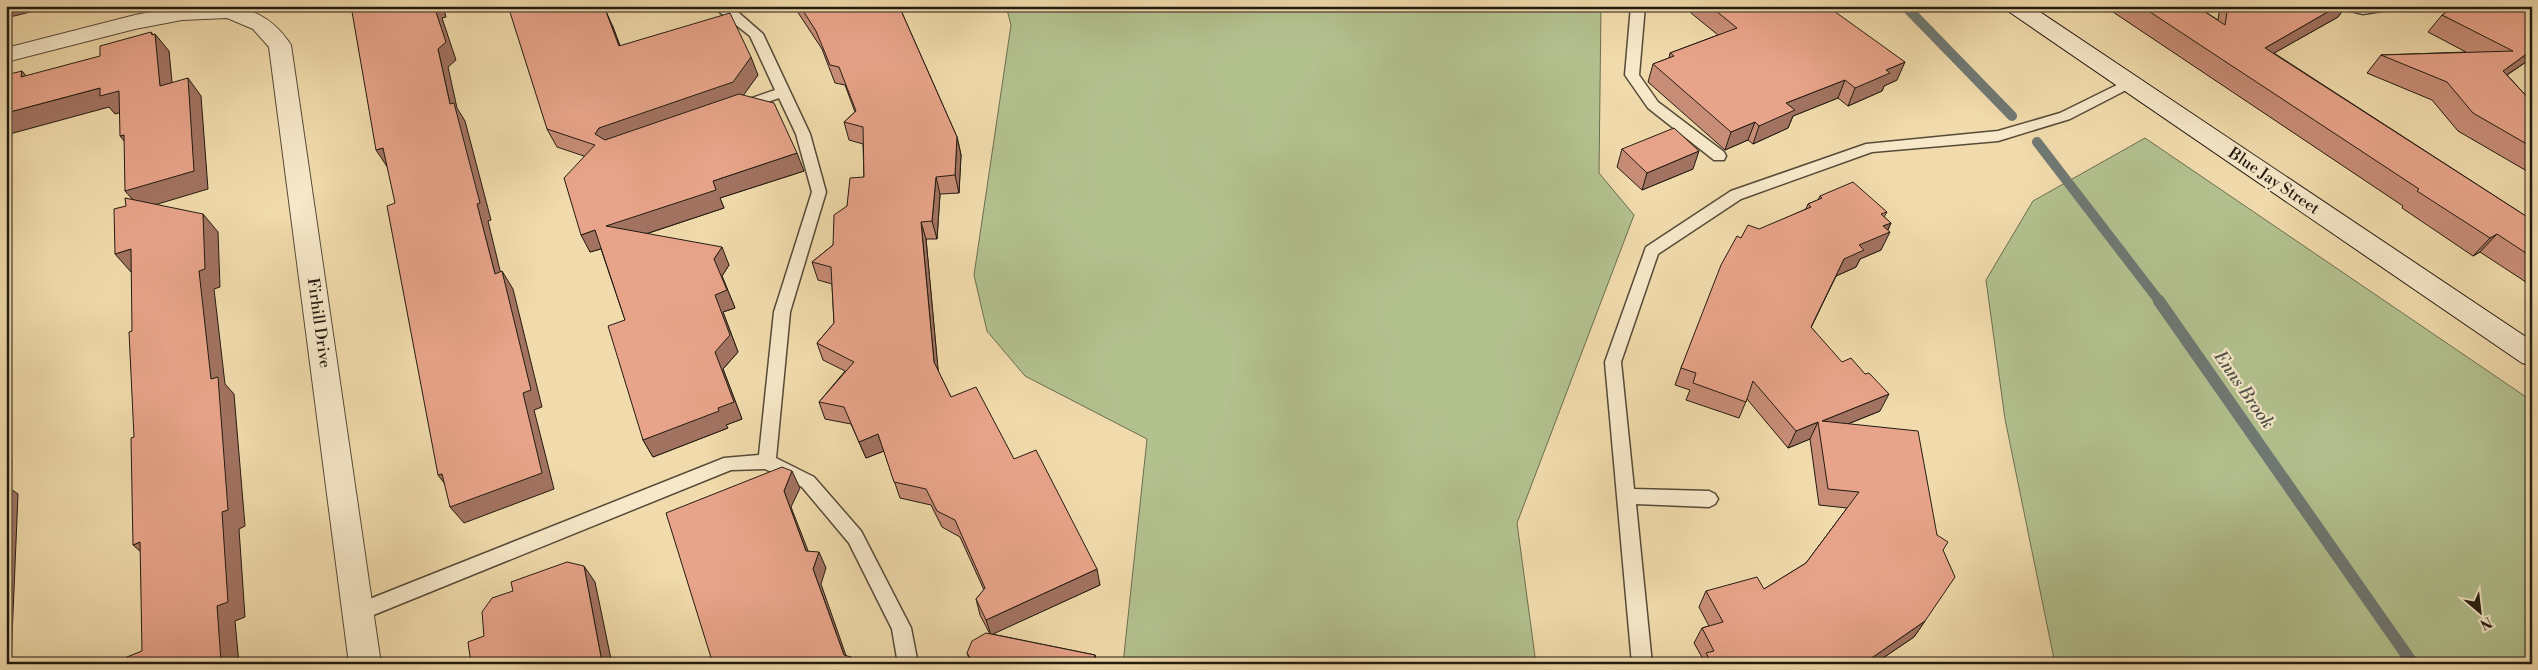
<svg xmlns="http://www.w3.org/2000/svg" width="2538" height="670" viewBox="0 0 2538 670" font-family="'Libre Bodoni',serif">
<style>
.green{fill:#b3c18f;stroke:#6b6e50}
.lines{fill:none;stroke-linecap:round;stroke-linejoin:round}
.stream-far1{stroke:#6f7974;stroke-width:10}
.stream{stroke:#6f7974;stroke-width:12}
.lane-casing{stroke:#564b38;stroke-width:3}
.street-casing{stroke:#564b38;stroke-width:2}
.secondary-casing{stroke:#231b11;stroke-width:2}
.lane{fill:#f6e8c9;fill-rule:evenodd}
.street{fill:#f6e8c9;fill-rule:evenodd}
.secondary{fill:#f6e8c9;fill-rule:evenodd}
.wall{fill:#c88d77;stroke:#231b11}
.shaded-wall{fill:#a27361;stroke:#231b11}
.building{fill:#e8a48a;stroke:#231b11}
.labels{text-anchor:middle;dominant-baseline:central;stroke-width:4.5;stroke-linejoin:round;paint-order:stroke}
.street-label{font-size:16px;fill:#231b11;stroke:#f6e8c9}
.water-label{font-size:18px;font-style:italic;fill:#4f524b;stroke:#f6e8c9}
</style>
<rect width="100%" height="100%" fill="#f1dbac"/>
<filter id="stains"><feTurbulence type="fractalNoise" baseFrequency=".004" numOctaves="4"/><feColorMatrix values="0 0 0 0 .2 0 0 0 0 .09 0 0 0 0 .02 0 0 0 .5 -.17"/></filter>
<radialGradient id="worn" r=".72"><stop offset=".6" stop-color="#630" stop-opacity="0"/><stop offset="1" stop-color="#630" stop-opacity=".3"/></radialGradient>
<path class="green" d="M1006 6H1601L1599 173 1634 215 1517 523 1536 664H1123L1147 439 1025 376 987 331 974 275 1011 25Z
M2145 138 2532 401V664H2055L2005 419 1986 280 2033 201Z"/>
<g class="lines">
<path class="stream-far1" d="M1905 6 2012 116
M2037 142 2160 302"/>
<path class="stream" d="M2159 301 2413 664"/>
<defs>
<path id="lane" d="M712 6H731L763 34 810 134 826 192 790 312 776 458 814 477 861 531 911 628 918 664H898L892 629 849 543 802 487 765 469 731 470 366 618 359 620 352 618 350 612 352 606 724 458 759 455 774 312 812 192 796 134 779 98 740 112 733 107 735 104 775 90 750 36Z
M1631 6H1645L1639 75 1658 102 1724 152 1726 156 1724 160H1714L1648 108 1625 75Z
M2342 6H2384L2382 11 2363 14 2343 9Z
M2129 79 2134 80 2136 83 2134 86 2070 119 1998 141 1872 152 1741 199 1658 254 1621 362 1634 489 1709 491 1715 494 1718 499 1715 504 1709 507 1636 504 1652 664H1632L1605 362 1646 247 1731 191 1866 144 1998 131 2060 113Z"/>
<path id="street" d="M181 6C228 6 262 1 291 45L381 664H349L269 47 253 29 227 18 182 20 135 29 6 62V48L135 15Z"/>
<path id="secondary" d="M2005 6H2031L2532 341V366L2522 363 2008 11Z"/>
</defs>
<use href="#lane" class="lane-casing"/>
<use href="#street" class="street-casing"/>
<use href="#secondary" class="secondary-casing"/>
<use href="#lane" class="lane"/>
<use href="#street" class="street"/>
<use href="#secondary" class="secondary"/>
</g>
<path class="wall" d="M791 6H899L957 137 961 155 959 193 940 194 937 239H926L938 371 951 397 1014 459 1100 585 992 634 1095 655 1097 664H971L967 653 990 634 980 615 976 599 984 590 960 537 942 527 931 505 900 498 884 451 866 458 851 424 825 419 819 402 845 371 823 360 817 343 834 323 832 284 818 280 812 262 833 245 847 206 864 177 863 144 849 140 844 122 855 112 845 85 835 83 822 49 797 11 793 9Z
M1687 6H1827L1897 80 1884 86 1882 91 1848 106 1838 98 1793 116 1788 128 1753 144 1748 140 1725 150 1648 82 1653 64 1669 58 1670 53 1718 35 1691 13 1692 11Z
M2104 6H2196L2218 20 2220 6H2346L2338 17 2274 53 2532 220V286L2480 252 2473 256 2402 208 2403 206Z
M602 8 613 27 620 46 758 75 743 95 804 171 720 198 724 208 646 234 729 265 722 276 735 308 723 312 738 352 723 369 742 419 726 425 728 428 653 457 643 440 625 320 601 249 590 252 584 156 557 147 547 129Z
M2442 15 2532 58 2507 75 2532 102V174L2458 131 2432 100 2367 73 2381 55 2466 52 2428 32Z
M1622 149 1693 169 1642 190 1617 167Z
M1820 196 1887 212 1884 217 1891 223 1888 230 1881 250 1860 259 1856 267 1836 276 1811 327 1880 411 1848 424 1937 535 1943 550 1925 621 1914 637 1874 664H1700L1703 659 1694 643 1702 628 1709 626 1699 607 1706 591 1764 589 1806 563 1847 508 1819 505 1810 439 1788 448 1747 399 1739 418 1686 400 1690 390 1675 385 1681 368 1741 238 1806 209 1808 204 1818 200Z"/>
<path class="shaded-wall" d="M6 6H50V7L6 18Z
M434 6H443L446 17 442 18 456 60 448 67 457 108 465 121 491 220 488 221 505 291 495 274 450 104 438 49Z
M2338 6H2346L2338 17 2253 65 2265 48Z
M605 9 613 27 627 64 619 46Z
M151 32 156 38 155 34 169 51 174 103 160 86Z
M2532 50V58L2487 88 2503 71Z
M751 57 758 75 740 100 607 146 595 134 599 128Z
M1905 62 1897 80 1884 86 1882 91 1848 106 1855 88 1886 70Z
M22 71 37 89 21 77Z
M188 78 201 96 208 189 141 209 125 191Z
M1845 80 1838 98 1793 116 1788 128 1753 144 1759 126 1786 103Z
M100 88 119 91 133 109 115 114 109 107 6 135V113Z
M1755 122 1748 140 1725 150 1731 132Z
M124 135 135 154 120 136Z
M957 137 961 155 959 193 955 175Z
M383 148 388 168 376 150Z
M1699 151 1693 169 1642 190 1647 173Z
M797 153 804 171 720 198 724 208 615 244 606 226 713 181Z
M936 177 940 194 937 239 932 221Z
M203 214 218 232 220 287 214 289 225 384 234 394 245 526 239 529 245 617 235 621 239 664H216L217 606 199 271Z
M921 222 926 239 939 379 934 362Z
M1891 223 1886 233 1890 232 1881 250 1860 259 1856 267 1836 276 1803 344 1844 259 1859 245 1883 226Z
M595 230 604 248 590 252 581 235Z
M2497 234 2480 252 2473 256 2490 238Z
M722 247 729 265 722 276 735 308 723 312 738 352 723 369 742 419 726 425 728 428 653 457 643 440 718 408 715 352 714 259Z
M131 249 147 267 131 272 115 254Z
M502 271 513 289 542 407 534 410 554 489 464 523 450 507 523 393Z
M6 351 11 374 6 452Z
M1889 394 1880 411 1820 435 1822 421Z
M1818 422 1810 439 1788 448 1796 431Z
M878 434 884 451 866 458 859 442Z
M6 455 12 460 11 489 18 494 11 661 14 664H6Z
M792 471 800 488 791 507 814 566 806 551 784 491Z
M442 474 451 492 438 475Z
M140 542 151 561 133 545Z
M819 552 826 568 821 584 849 664 844 655 813 569Z
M584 566 595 582 612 664H603L602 662Z
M1097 569 1100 585 991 635 986 620Z
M1925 621 1914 637 1874 664H1863Z
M1095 655 1097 664H1092Z"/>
<path class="building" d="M351 6H434L446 42 438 49 450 104 454 103 480 203 477 204 495 274 502 271 531 390 523 393 542 473 450 507 442 474 438 475 387 206 395 203 383 148 376 150Z
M508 6H600L601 8 605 9 619 46 730 13 751 57 733 82 599 128 595 134 605 140 739 94 774 103 797 153 713 181 716 190 606 226 722 247 714 259 727 290 715 295 730 335 715 352 734 402 718 408 719 411 643 440 608 326 625 320 595 230 581 235 564 178 595 145 547 129Z
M800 6H899L957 137 955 175 936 177 932 221 921 222 934 362 951 397 976 387 1014 459 1036 450 1097 569 986 620 976 599 985 588 955 520 937 511 926 489 894 482 878 434 859 442 844 407 819 402 854 362 817 343 834 323 831 267 812 262 833 245 834 215 847 206 850 178 864 177 863 127 844 122 856 111 839 67 830 65 816 31Z
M1710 6H1827L1905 62 1886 70 1890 73 1855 88 1845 80 1786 103 1795 110 1759 126 1755 122 1731 132 1653 64 1674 56 1670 53 1737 28Z
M2141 6H2196L2225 25 2228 6H2338L2265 48 2532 220V257L2497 234 2490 238 2417 191 2419 189Z
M2456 6H2532V50L2503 71 2532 102V147L2473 113 2447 82 2381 55 2513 51 2442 15Z
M151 32 152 35 155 34 160 86 188 78 194 171 125 191 124 135 120 136 119 91 100 96V88L6 113V75L22 71 21 77 100 56V46Z
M1674 128 1699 151 1647 173 1622 149Z
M1853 182 1887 212 1881 214 1891 223 1883 226 1890 232 1859 245 1864 250 1844 259 1811 327 1842 362 1851 358 1865 374 1869 373 1889 394 1822 421 1918 431 1937 535 1948 542 1943 550 1955 577 1925 621 1863 664H1712L1706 653 1714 651 1702 628 1723 622 1706 591 1757 577 1764 589 1806 563 1859 492 1828 489 1818 422 1796 431 1753 381 1746 402 1693 383 1696 373 1681 368 1721 265 1737 236 1741 238 1748 225 1759 229 1811 207 1808 204 1822 198 1820 196Z
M125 198 203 214 205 269 199 271 211 379 218 377 228 510 222 512 228 602 217 606 221 661 216 664H127V657L142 651 140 542 133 545 131 438 134 437 129 332 132 331 131 249 115 254 114 209 126 206Z
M782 467 792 471 784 491 806 551 819 552 813 569 844 655 851 657 853 664H713L666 513Z
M567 562 584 566 602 662 609 660V664H471L468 642 484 636 482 612 492 598 513 591 511 582Z
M986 633 1095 655 1092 664H974L967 653 972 641Z"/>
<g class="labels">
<g class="street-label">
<text transform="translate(2274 181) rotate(34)">Blue Jay Street</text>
<text transform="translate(319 323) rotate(82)">Firhill Drive</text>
</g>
<g class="water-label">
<text transform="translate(2244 390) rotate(55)">Enns Brook</text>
</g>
</g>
<rect width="2538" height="670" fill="none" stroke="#f1dbac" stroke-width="25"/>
<rect x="8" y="8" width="2523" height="655" fill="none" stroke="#231b11" stroke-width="2.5"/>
<rect x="12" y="12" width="2513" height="645" fill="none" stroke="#231b11"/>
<g transform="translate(2480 612) rotate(152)" stroke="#f6e8c9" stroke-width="4" paint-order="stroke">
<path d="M0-4L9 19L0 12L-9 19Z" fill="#231b11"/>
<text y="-8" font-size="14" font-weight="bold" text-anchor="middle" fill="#231b11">N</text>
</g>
<rect width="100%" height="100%" filter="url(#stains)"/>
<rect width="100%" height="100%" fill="url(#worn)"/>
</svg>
